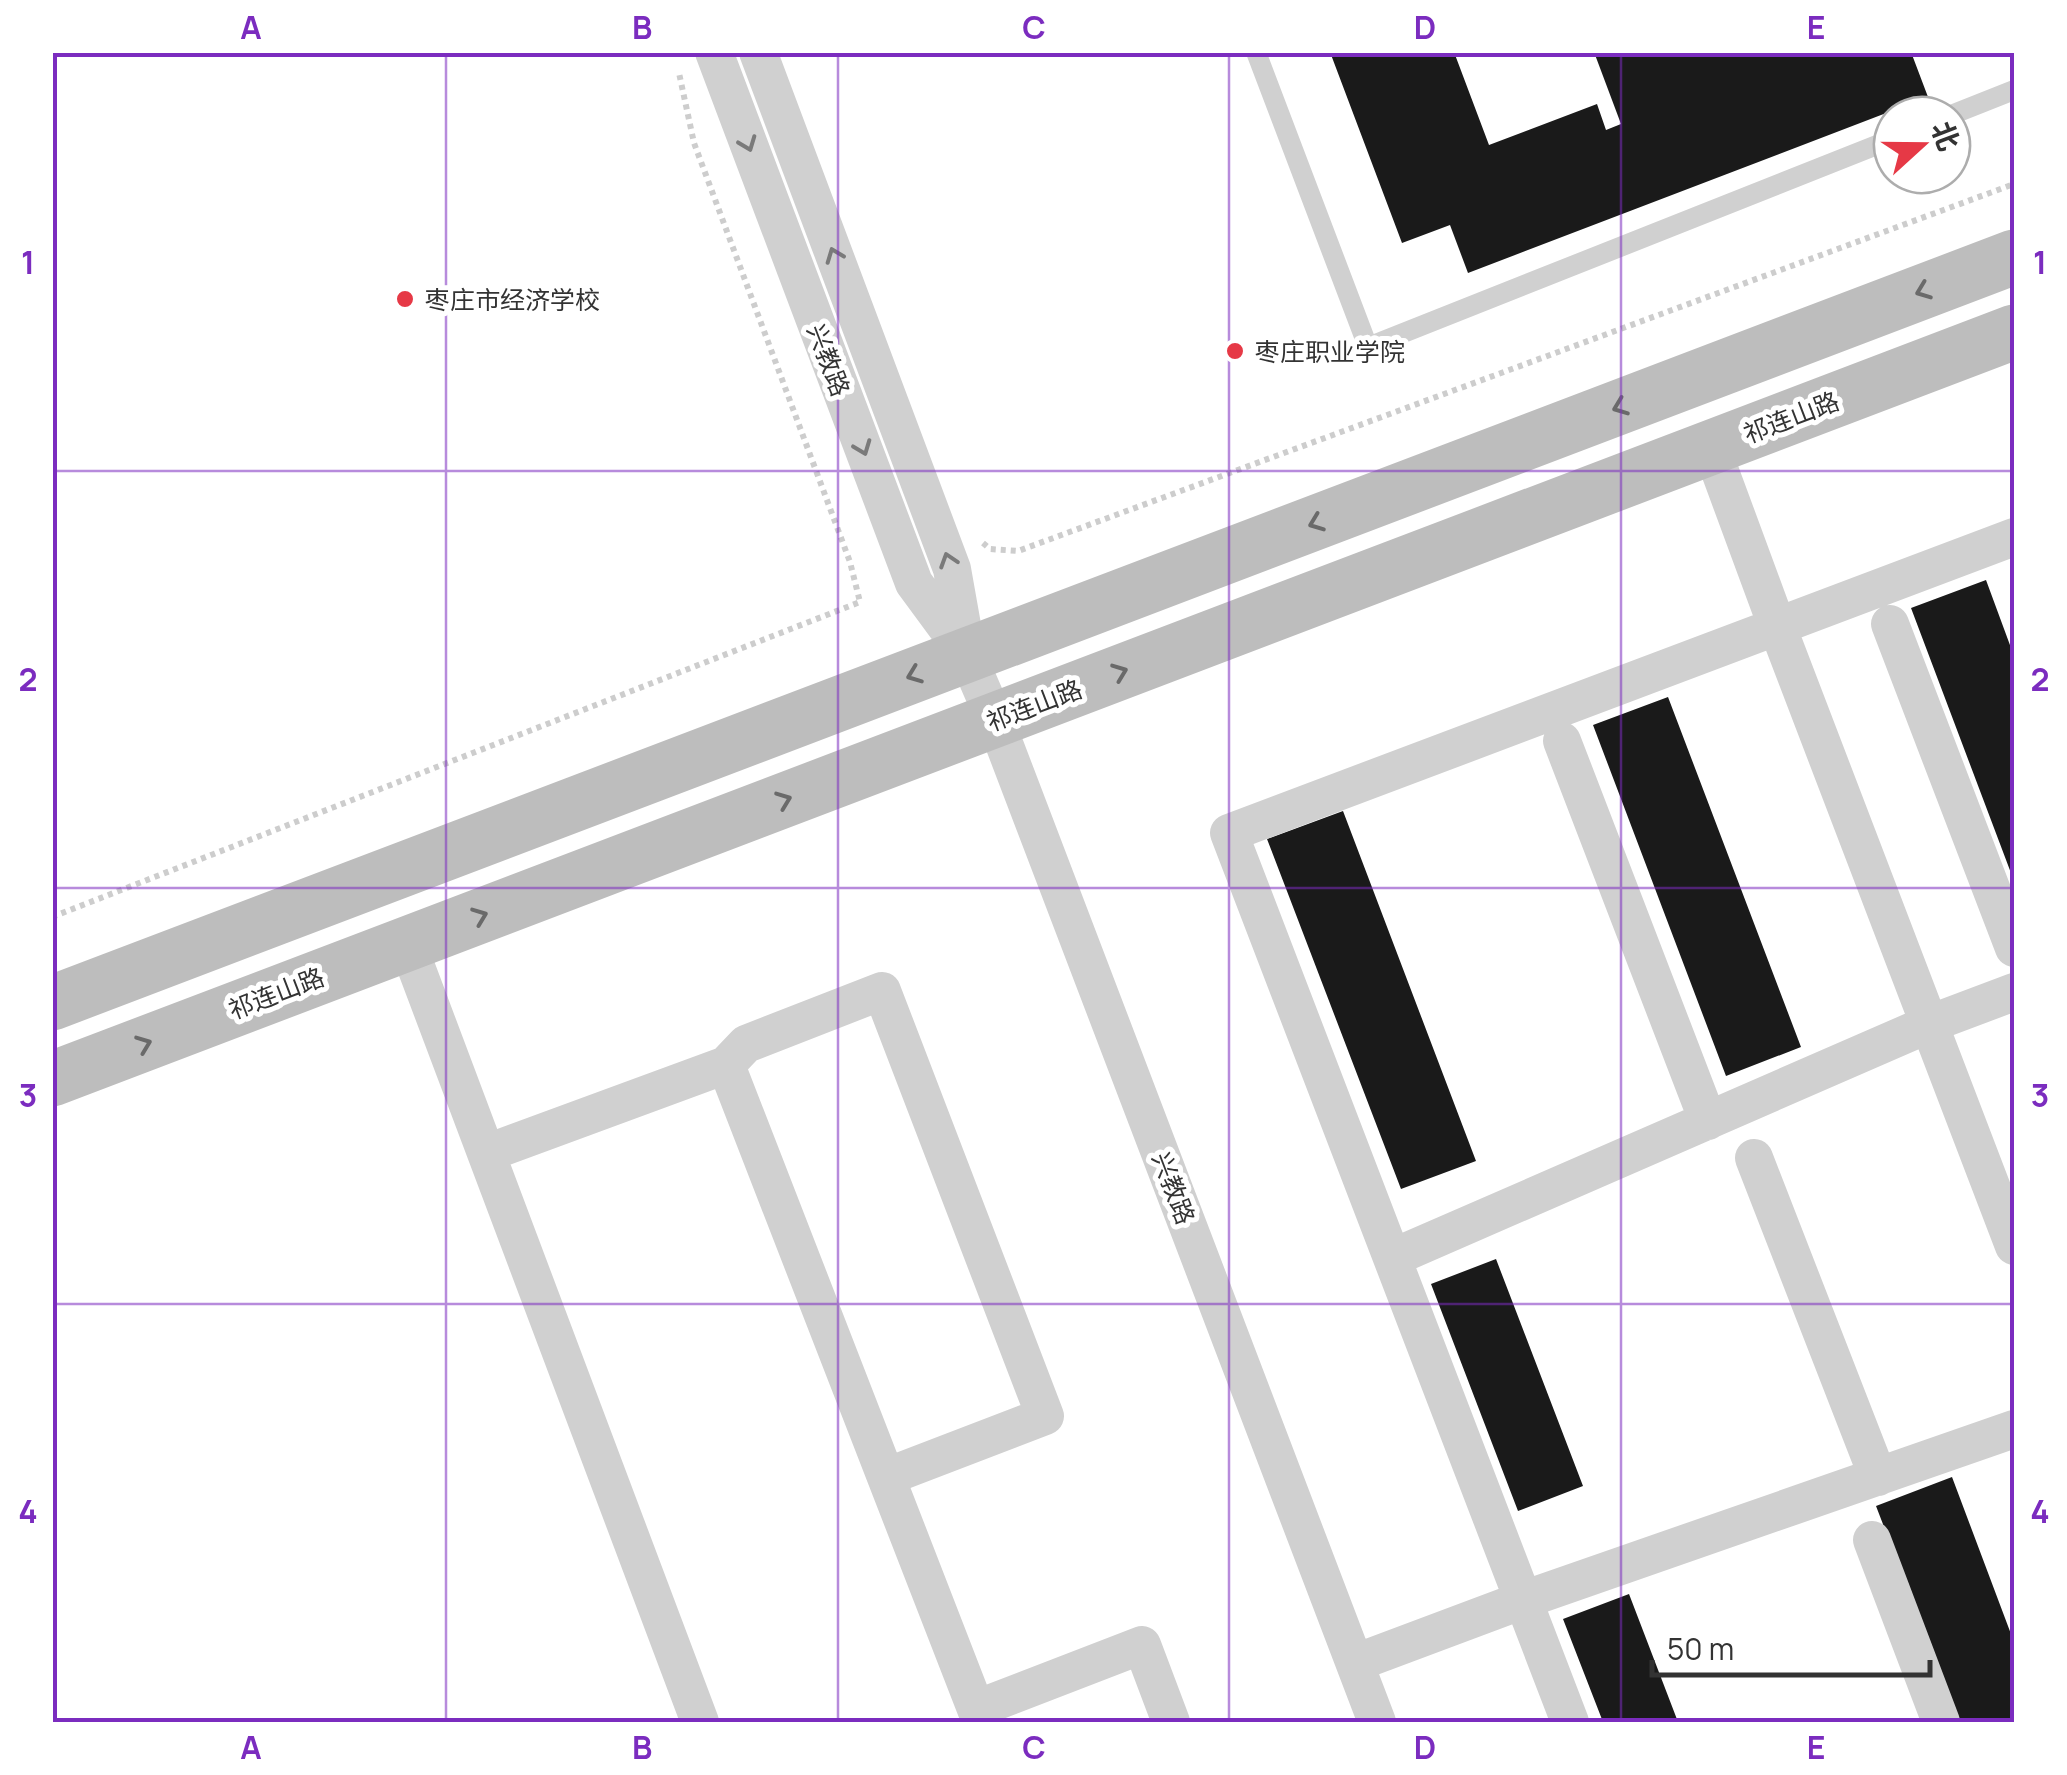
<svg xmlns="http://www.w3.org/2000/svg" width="2067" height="1775" viewBox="0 0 2067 1775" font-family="Manrope,'Noto Sans SC',sans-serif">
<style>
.building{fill:#1a1a1a}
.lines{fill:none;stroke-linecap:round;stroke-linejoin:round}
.path{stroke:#cdcdcd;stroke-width:6;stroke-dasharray:5 5;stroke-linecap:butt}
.service{stroke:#d0d0d0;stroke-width:20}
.minor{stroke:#d0d0d0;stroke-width:38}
.secondary{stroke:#bdbdbd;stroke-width:55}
.oneway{stroke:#7a7a7a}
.oneway2{stroke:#6a6a6a}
.grid{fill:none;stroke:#7b2cbf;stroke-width:2.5;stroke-opacity:0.55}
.poi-dot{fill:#e63946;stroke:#fff;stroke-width:4}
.labels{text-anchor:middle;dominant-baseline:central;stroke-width:10;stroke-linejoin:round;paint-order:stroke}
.poi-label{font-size:25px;fill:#333;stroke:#fff;text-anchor:start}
.street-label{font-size:25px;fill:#333;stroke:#fff}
.neatline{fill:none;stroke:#7b2cbf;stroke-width:4}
.grid-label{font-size:32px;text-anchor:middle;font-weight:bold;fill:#7b2cbf}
</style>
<rect width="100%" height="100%" fill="#fff"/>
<path class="building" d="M1330 52H1454L1489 145 1597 104 1606 130 1621 124 1594 52H1716L1718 57 1730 52H1911L1928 97 1468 273 1450 225 1402 243Z
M1986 580 2014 656V881L1911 608Z
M1668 697 1801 1047 1726 1076 1593 725Z
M1343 811 1476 1161 1401 1189 1267 839Z
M1496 1259 1583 1486 1518 1511 1431 1284Z
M1952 1477 2014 1642V1722H1959L1876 1506Z
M1629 1594 1678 1722H1603L1563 1619Z"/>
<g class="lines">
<path class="path" d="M983 543 990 549 1018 551 2014 184
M52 917 860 602 850 562 694 143 679 73"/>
<path class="service" d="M1256 52 1368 347 1892 139
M1951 115 2014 90"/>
<path class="minor" d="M714 52 914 583 967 655 995 720 1377 1722
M758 52 952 569 966 648
M1711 447 1777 626 2014 1246
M1890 624 2014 948
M1562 741 1708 1121
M407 943 700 1722
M726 1065 746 1044 882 991 1045 1416 886 1477
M487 1153 726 1065 981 1722
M1754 1158 1878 1477
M1392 1258 1929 1024 2014 992
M1872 1540 1941 1722
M1355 1663 1523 1600 2014 1429
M976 1709 1142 1645 1171 1722
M1570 1722 1229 833 2014 537"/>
<path class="secondary" d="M52 1003 2014 257
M52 1079 2014 332"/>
</g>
<defs><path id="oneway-chevron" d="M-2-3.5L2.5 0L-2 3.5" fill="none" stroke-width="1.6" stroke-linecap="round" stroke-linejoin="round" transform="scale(2.5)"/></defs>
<g class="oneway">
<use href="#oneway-chevron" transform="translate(748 144) rotate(69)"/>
<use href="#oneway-chevron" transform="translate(834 255) rotate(-111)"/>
<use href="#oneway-chevron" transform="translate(863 448) rotate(69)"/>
<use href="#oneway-chevron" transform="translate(948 560) rotate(-108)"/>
</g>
<g class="oneway2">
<use href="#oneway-chevron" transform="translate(1923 291) rotate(159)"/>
<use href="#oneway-chevron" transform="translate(1620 407) rotate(159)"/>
<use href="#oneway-chevron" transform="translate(1316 523) rotate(159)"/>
<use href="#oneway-chevron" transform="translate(1120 672) rotate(-21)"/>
<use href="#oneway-chevron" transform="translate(914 675) rotate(159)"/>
<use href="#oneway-chevron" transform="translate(784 800) rotate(-21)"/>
<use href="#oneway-chevron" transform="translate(480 916) rotate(-21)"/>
<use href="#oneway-chevron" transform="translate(144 1044) rotate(-21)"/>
</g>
<path class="grid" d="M446 52V1722M838 52V1722M1229 52V1722M1621 52V1722M52 471H2014M52 888H2014M52 1304H2014"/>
<g class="poi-dot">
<circle cx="405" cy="299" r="10"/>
<circle cx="1235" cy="351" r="10"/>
</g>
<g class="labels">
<g class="poi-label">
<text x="425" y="299">枣庄市经济学校</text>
<text x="1255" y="351">枣庄职业学院</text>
</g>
<g class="street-label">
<text transform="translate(829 360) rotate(69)">兴教路</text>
<text transform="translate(1791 417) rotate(-21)">祁连山路</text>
<text transform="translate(1034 705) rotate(-21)">祁连山路</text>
<text transform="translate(276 993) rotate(-21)">祁连山路</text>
<text transform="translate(1174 1188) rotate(69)">兴教路</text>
</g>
</g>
<rect width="2067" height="1775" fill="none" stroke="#ffffff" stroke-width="110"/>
<g transform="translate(1922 145) rotate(69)"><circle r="48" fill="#ffffff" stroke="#adadad" stroke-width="2.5"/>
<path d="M0-8L18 38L0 25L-18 38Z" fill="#e63946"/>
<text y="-15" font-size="28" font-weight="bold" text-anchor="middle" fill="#333333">北</text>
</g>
<path d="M1652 1660v15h278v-15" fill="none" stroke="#333333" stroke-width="5"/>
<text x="1667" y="1660" font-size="30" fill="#333333" stroke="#ffffff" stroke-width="8" paint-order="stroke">50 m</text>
<rect x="55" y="55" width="1957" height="1665" class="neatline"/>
<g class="grid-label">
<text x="251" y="39">A</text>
<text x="642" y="39">B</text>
<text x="1034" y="39">C</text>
<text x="1425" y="39">D</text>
<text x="1816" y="39">E</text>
<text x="28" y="274">1</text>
<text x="2040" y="274">1</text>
<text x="28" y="691">2</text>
<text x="2040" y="691">2</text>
<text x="28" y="1107">3</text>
<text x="2040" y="1107">3</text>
<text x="28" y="1523">4</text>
<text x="2040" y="1523">4</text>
<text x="251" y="1759">A</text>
<text x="642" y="1759">B</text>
<text x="1034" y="1759">C</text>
<text x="1425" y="1759">D</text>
<text x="1816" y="1759">E</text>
</g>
</svg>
